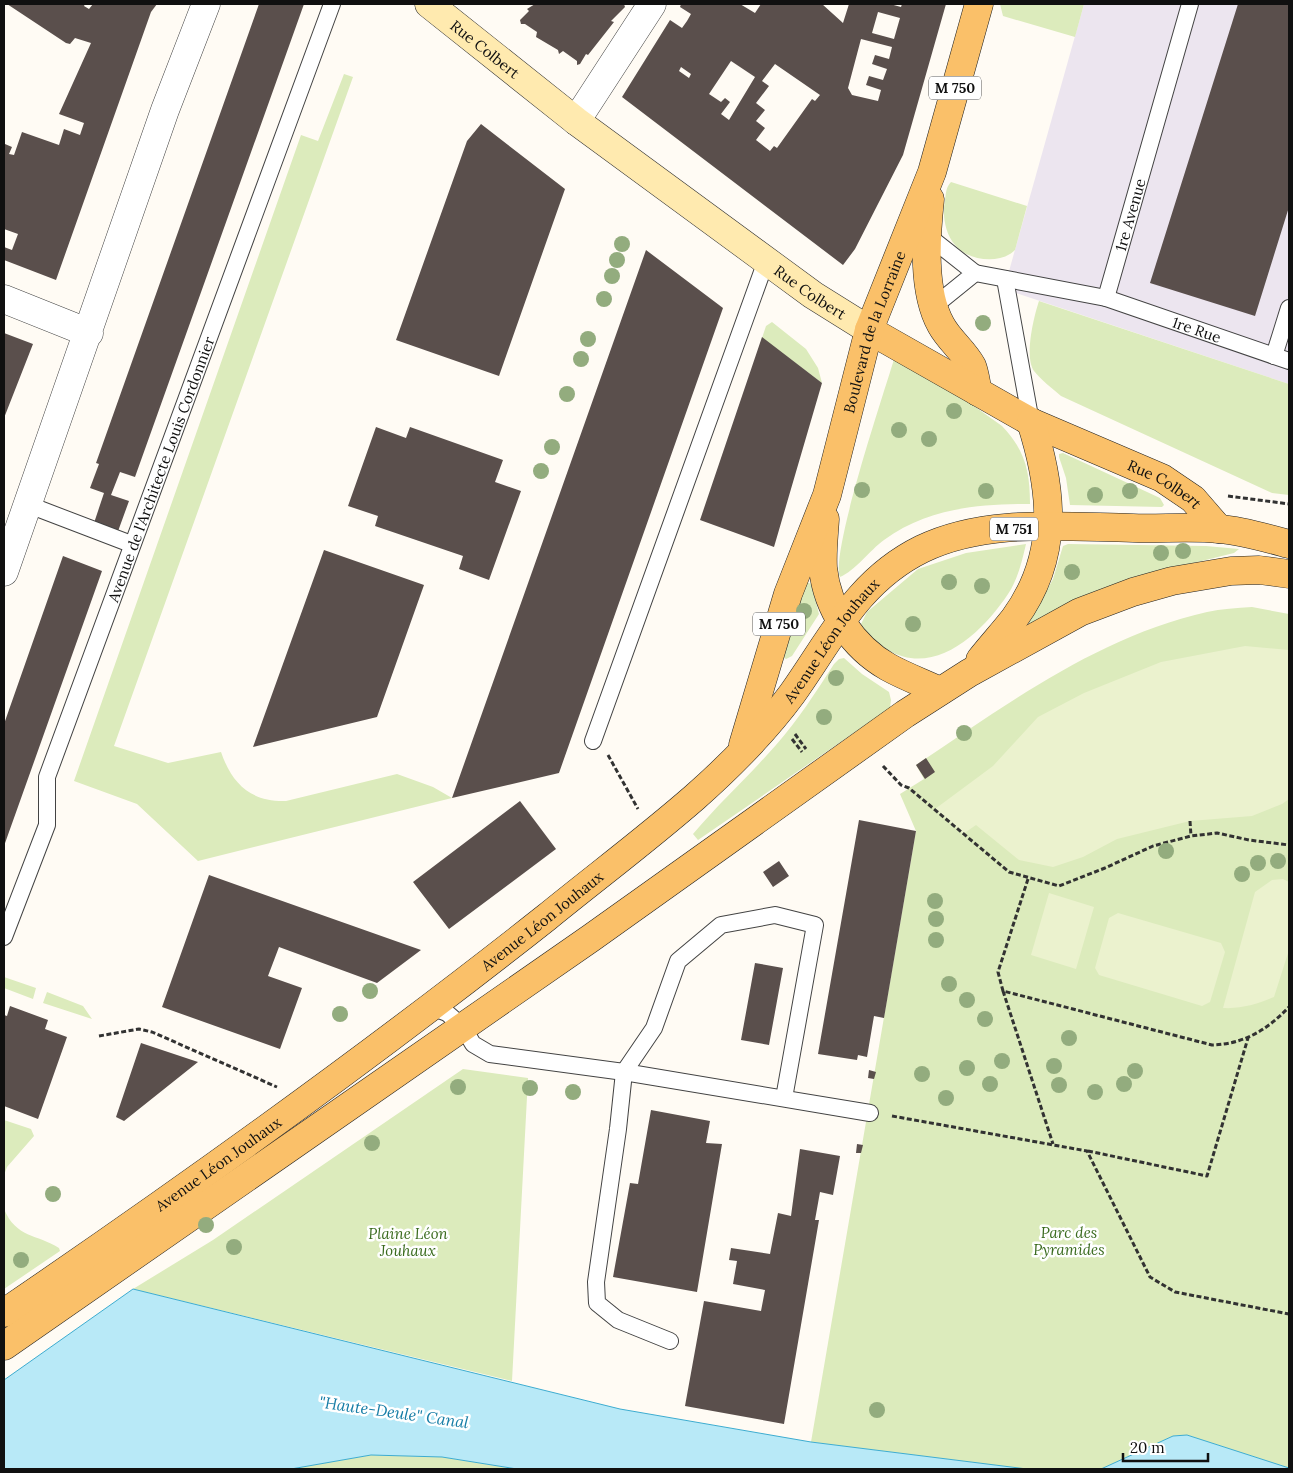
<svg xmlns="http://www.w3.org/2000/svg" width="1293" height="1473" viewBox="0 0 1293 1473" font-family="Lora,serif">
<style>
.industrial{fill:#ece5ef}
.green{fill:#dcebbc}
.pitch{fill:#ebf2ce}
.water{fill:#b8e9f7;stroke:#3dacd0}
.building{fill:#5a4f4c;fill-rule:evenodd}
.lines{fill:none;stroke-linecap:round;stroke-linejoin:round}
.lane-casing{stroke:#434343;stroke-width:18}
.street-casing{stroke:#434343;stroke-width:29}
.secondary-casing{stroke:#323232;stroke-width:29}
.primary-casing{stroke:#212121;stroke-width:29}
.path{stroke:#323232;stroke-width:3;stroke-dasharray:5 2.5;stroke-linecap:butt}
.lane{stroke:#fff;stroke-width:16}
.street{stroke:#fff;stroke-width:28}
.secondary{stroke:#ffeaaf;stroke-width:28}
.primary{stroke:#fac069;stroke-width:28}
.tree{fill:#93ac7e}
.labels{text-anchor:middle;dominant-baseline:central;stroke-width:5;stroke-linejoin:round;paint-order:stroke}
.shield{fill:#fff;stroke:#585858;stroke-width:1}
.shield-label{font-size:14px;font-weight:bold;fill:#101010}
.street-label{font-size:15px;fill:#101010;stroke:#fff}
.park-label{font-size:15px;font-style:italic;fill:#3a6b1e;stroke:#fff}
.water-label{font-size:16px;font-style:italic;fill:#167da6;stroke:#fff}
</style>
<rect width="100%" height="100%" fill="#fffbf4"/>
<path class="industrial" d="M1084 4H1289V384L1004 289Z"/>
<path class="green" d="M1000 4H1084L1075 37 1003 16Z
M344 74 353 77 114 746 168 763 221 752C232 784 251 802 286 801L397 774 433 787 452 798 198 861 137 804 74 781 301 135 318 141Z
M951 182 1027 206 1015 250C1000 265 968 261 955 245 945 233 942 215 945 200 946 193 946 187 951 182Z
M1039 301 1289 384V495L1272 493 1061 396C1052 388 1041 380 1034 371 1024 357 1034 316 1039 301Z
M772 322 806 349 818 368 822 383 762 338 766 326Z
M895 356H904L1002 426C1025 450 1030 471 1030 504 978 504 928 508 884 540 870 550 855 571 840 577 830 553 885 390 895 356Z
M1063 453 1160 498 1164 505 1162 507 1070 505 1066 478 1059 457V454Z
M1026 544C1022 561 1018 579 1008 594 983 632 935 678 888 650 877 643 867 635 861 624L867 612 918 569 966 553Z
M1068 544 1206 546 1239 549 1234 553 1153 573 1027 626 1053 579 1063 546Z
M805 581 811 584 819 614 792 656 786 659 784 658 785 647Z
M1252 607 1289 614V1468L1187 1435 1173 1436 1101 1469H1027L811 1442 916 831 900 794 924 779 916 765C1008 704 1097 637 1207 612 1221 609 1237 608 1252 607Z
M844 658 862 674 889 692 891 700 890 708 698 840 693 834C720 802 749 776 776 745 798 720 816 692 834 664L839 659Z
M4 977 36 988 33 999 4 988Z
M47 992 83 1006 92 1019 43 1003Z
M463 1069 528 1078 512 1381 133 1289 213 1240Z
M4 1120 31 1129 34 1136 7 1167 4 1175Z
M4 1209C16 1238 37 1234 59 1248L60 1251 4 1289Z
M371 1455 442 1457 517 1469H291Z"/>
<path class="pitch" d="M1245 646 1289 650V799L1282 804 1252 816 1190 821 1117 839 1083 857 1053 867 1019 860 976 825 963 834 935 809 993 766 1038 717 1084 693 1161 662Z
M1283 879 1289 882V950L1274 997C1257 1004 1242 1009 1223 1008L1255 892 1272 880Z
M1049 893 1094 907 1076 969 1031 955Z
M1118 913 1221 943 1225 952 1210 1002 1202 1006 1099 975 1095 968 1109 918Z"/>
<path class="water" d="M133 1289 620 1409 811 1442 1027 1469H517L442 1457 371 1455 291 1469H4V1380Z
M1187 1435 1289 1468V1469H1101L1173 1436Z"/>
<path class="building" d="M7 4H85L84 6 89 9 93 4H157L151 12 56 280 4 260V247L12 250 18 234 4 229V147L5 144 12 147 9 154 14 155 22 132 59 145 64 129 80 135 84 123 59 114 91 43 75 38 70 44 66 43Z
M259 4H304L135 477 120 472 111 495 129 501 117 534 93 526 104 493 90 488 99 464 96 463Z
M535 4H624L625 7 611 21 614 22 588 55 586 54 580 64 577 65V61L563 51 559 54 558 50 536 37 537 32 525 24H521L520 20 529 11 527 9Z
M681 4H740L755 13 761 4H822L843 23 849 4H890L901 7 902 4H946L903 155 855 249 843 265 622 97 670 20 682 28 687 21 691 14 680 7ZM878 12 900 18 894 39 872 33ZM861 39 892 47 889 59 875 55 872 64 887 69 883 80 869 76 866 85 881 90 878 101 852 95 848 88ZM731 61 755 77 729 120 721 114 730 102 725 98 721 102 709 94ZM775 64 820 95 815 101 812 99 777 148 774 146 770 151 756 140 765 128 756 121 765 110 756 103 769 86 762 81ZM681 67 691 74 689 78 679 71Z
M1238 4H1289V207L1255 316 1150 283Z
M481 124 565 189 499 376 396 340 467 141Z
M646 250 723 308 559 773 452 798Z
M4 333 33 344 4 418Z
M762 337 822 383 774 547 700 520Z
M376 427 406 438 410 427 503 460 495 482 521 491 489 580 459 569 463 556 375 526 378 516 348 506Z
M324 550 424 585 377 717 253 747Z
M63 556 102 571 4 846V724Z
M926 758 935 772 925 779 916 765Z
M520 801 556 849 449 929 413 882Z
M859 820 916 831 884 1018 874 1016 867 1057 858 1055 857 1060 818 1054Z
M779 861 789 876 773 887 763 872Z
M209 875 421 950 377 983 279 947 268 976 302 988 280 1049 162 1007Z
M755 963 783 968 769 1045 741 1040Z
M10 1006 48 1020 45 1029 67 1037 38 1119 4 1106V1015L7 1016Z
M141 1043 198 1062 124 1121 116 1117Z
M869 1070 876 1072 874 1079 868 1078Z
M651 1110 710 1121 706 1143 722 1144 697 1292 613 1277 630 1183 638 1184Z
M857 1144 863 1145 861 1153H856Z
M800 1149 840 1156 833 1195 820 1192 815 1220H819L784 1424 685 1406 704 1301 761 1311 765 1290 733 1284 737 1261 729 1260 731 1248 770 1254 778 1213 791 1216Z"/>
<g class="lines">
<defs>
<g id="lane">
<path d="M927 235 975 273 933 307"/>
<path id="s1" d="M975 273 1106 298 1190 4"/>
<path d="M1005 279 1031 422"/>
<path id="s2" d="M1106 298 1289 361"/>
<path d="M1274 356 1289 308"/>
<path d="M29 505 131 544"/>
<path d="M593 741 766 261"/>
<path id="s3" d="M4 937 47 825V777L332 4"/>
<path d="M431 1007 447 1013 463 1027 473 1044 490 1054 624 1072 870 1113"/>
<path d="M670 1341 618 1320 597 1303 596 1282 618 1129 624 1072 654 1028 678 961 721 925 775 915 815 925 784 1098"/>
</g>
<path id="street" d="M576 121 652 4
M4 299 89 333
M4 572 165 110 206 4"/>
<g id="secondary">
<path id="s4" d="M429 4 576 121 813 295 869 330"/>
</g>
<g id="primary">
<path d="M930 199C926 237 922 291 941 325 949 340 964 351 972 366 975 373 976 384 978 392"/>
<path id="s5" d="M869 330 1031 422 1162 478 1193 499 1219 529"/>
<path d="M825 519C824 535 822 552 823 568 827 609 853 647 888 667 904 676 923 683 940 691"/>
<path d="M980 660C991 646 1003 633 1014 619 1060 556 1053 491 1031 422"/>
<path id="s6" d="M743 745 788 594 827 495 869 330 932 172 979 4"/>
<path id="s7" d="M4 1313C189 1187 371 1056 547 917 596 877 647 839 695 797 730 766 764 732 792 694 832 638 857 581 922 549 986 518 1064 527 1133 528 1161 529 1191 526 1220 529 1243 531 1267 538 1289 544"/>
<path d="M4 1346 591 938 905 714 969 673 1080 612 1133 592 1172 581 1231 571 1259 570 1289 574"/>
</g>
</defs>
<use href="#lane" class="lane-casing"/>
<use href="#street" class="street-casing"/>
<use href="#secondary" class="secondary-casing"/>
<use href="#primary" class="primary-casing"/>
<path class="path" d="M1228 496 1289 504
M795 734 806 749
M792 739 802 752
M608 755 638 809
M883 766 901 785 909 788 1009 872 1059 886 1105 868 1153 846 1191 836 1217 833 1249 840 1289 845
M1190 821 1191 836
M1028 879 998 972 1003 991 1212 1045C1244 1044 1267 1030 1289 1007
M1003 991 1053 1144
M99 1036 139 1029 152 1032 277 1087
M892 1116 1087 1151 1150 1277 1175 1292 1289 1314
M1088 1151 1207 1176 1248 1038"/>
<use href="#lane" class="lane"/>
<use href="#street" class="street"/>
<use href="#secondary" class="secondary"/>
<use href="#primary" class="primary"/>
</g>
<g class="tree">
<circle cx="622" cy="244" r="8"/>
<circle cx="617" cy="260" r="8"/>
<circle cx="612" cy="276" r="8"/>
<circle cx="604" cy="299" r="8"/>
<circle cx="983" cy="323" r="8"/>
<circle cx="588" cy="339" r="8"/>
<circle cx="581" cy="359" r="8"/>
<circle cx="567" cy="394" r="8"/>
<circle cx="954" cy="411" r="8"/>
<circle cx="899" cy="430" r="8"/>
<circle cx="929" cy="439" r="8"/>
<circle cx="552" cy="447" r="8"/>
<circle cx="541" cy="471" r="8"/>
<circle cx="862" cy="490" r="8"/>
<circle cx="986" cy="491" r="8"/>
<circle cx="1130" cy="491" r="8"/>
<circle cx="1095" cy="495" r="8"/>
<circle cx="1183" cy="551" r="8"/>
<circle cx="1161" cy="553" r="8"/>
<circle cx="1072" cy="572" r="8"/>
<circle cx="949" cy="582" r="8"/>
<circle cx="982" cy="586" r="8"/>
<circle cx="804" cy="611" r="8"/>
<circle cx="913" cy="624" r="8"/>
<circle cx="836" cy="678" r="8"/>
<circle cx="824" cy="717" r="8"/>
<circle cx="964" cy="733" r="8"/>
<circle cx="1166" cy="851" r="8"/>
<circle cx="1278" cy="861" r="8"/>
<circle cx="1258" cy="863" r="8"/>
<circle cx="1242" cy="874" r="8"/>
<circle cx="935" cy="901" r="8"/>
<circle cx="936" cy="919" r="8"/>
<circle cx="936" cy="940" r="8"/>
<circle cx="949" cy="984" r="8"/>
<circle cx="370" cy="991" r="8"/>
<circle cx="967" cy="1000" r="8"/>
<circle cx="340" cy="1014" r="8"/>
<circle cx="985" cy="1019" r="8"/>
<circle cx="1069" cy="1038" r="8"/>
<circle cx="1002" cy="1061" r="8"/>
<circle cx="1054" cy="1066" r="8"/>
<circle cx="967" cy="1068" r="8"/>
<circle cx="1135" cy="1071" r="8"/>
<circle cx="922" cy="1074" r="8"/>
<circle cx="990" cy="1084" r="8"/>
<circle cx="1124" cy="1084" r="8"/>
<circle cx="1059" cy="1085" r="8"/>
<circle cx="458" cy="1087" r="8"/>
<circle cx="530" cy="1088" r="8"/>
<circle cx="573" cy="1092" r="8"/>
<circle cx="1095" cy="1092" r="8"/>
<circle cx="946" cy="1098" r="8"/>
<circle cx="372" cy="1143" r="8"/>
<circle cx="53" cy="1194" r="8"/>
<circle cx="206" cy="1225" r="8"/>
<circle cx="234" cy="1247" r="8"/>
<circle cx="21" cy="1260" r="8"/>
<circle cx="877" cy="1410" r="8"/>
</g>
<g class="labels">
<g class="shield">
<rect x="929" y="76.5" width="52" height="23" rx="4"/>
<rect x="990" y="517.5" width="48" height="23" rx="4"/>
<rect x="753" y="612.5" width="52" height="23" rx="4"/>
</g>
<g class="shield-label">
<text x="955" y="88">M 750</text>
<text x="1014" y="529">M 751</text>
<text x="779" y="624">M 750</text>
</g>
<g class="street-label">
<text stroke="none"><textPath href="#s4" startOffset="72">Rue Colbert</textPath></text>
<text stroke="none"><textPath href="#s1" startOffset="220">1re Avenue</textPath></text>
<text stroke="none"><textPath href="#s4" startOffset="478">Rue Colbert</textPath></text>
<text stroke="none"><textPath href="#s2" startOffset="96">1re Rue</textPath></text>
<text stroke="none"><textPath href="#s6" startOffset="434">Boulevard de la Lorraine</textPath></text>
<text stroke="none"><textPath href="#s3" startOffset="496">Avenue de l'Architecte Louis Cordonnier</textPath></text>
<text stroke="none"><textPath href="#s5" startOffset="334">Rue Colbert</textPath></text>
<text stroke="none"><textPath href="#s7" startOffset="1071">Avenue Léon Jouhaux</textPath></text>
<text stroke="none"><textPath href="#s7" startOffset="666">Avenue Léon Jouhaux</textPath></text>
<text stroke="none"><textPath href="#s7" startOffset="261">Avenue Léon Jouhaux</textPath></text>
</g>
<g class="park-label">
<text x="1069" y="1232">Parc des<tspan x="1069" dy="17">Pyramides</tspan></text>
<text x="408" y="1233">Plaine Léon<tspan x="408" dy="17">Jouhaux</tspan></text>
</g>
<g class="water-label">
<text transform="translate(394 1412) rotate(8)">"Haute-Deule" Canal</text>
</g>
</g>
<rect width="1293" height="1473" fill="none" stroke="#101010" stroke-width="10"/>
<path d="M1123 1453v8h85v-8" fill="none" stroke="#101010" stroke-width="2.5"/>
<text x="1130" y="1453" font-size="15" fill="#101010" stroke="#ffffff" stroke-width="4" paint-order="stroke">20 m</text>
</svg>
